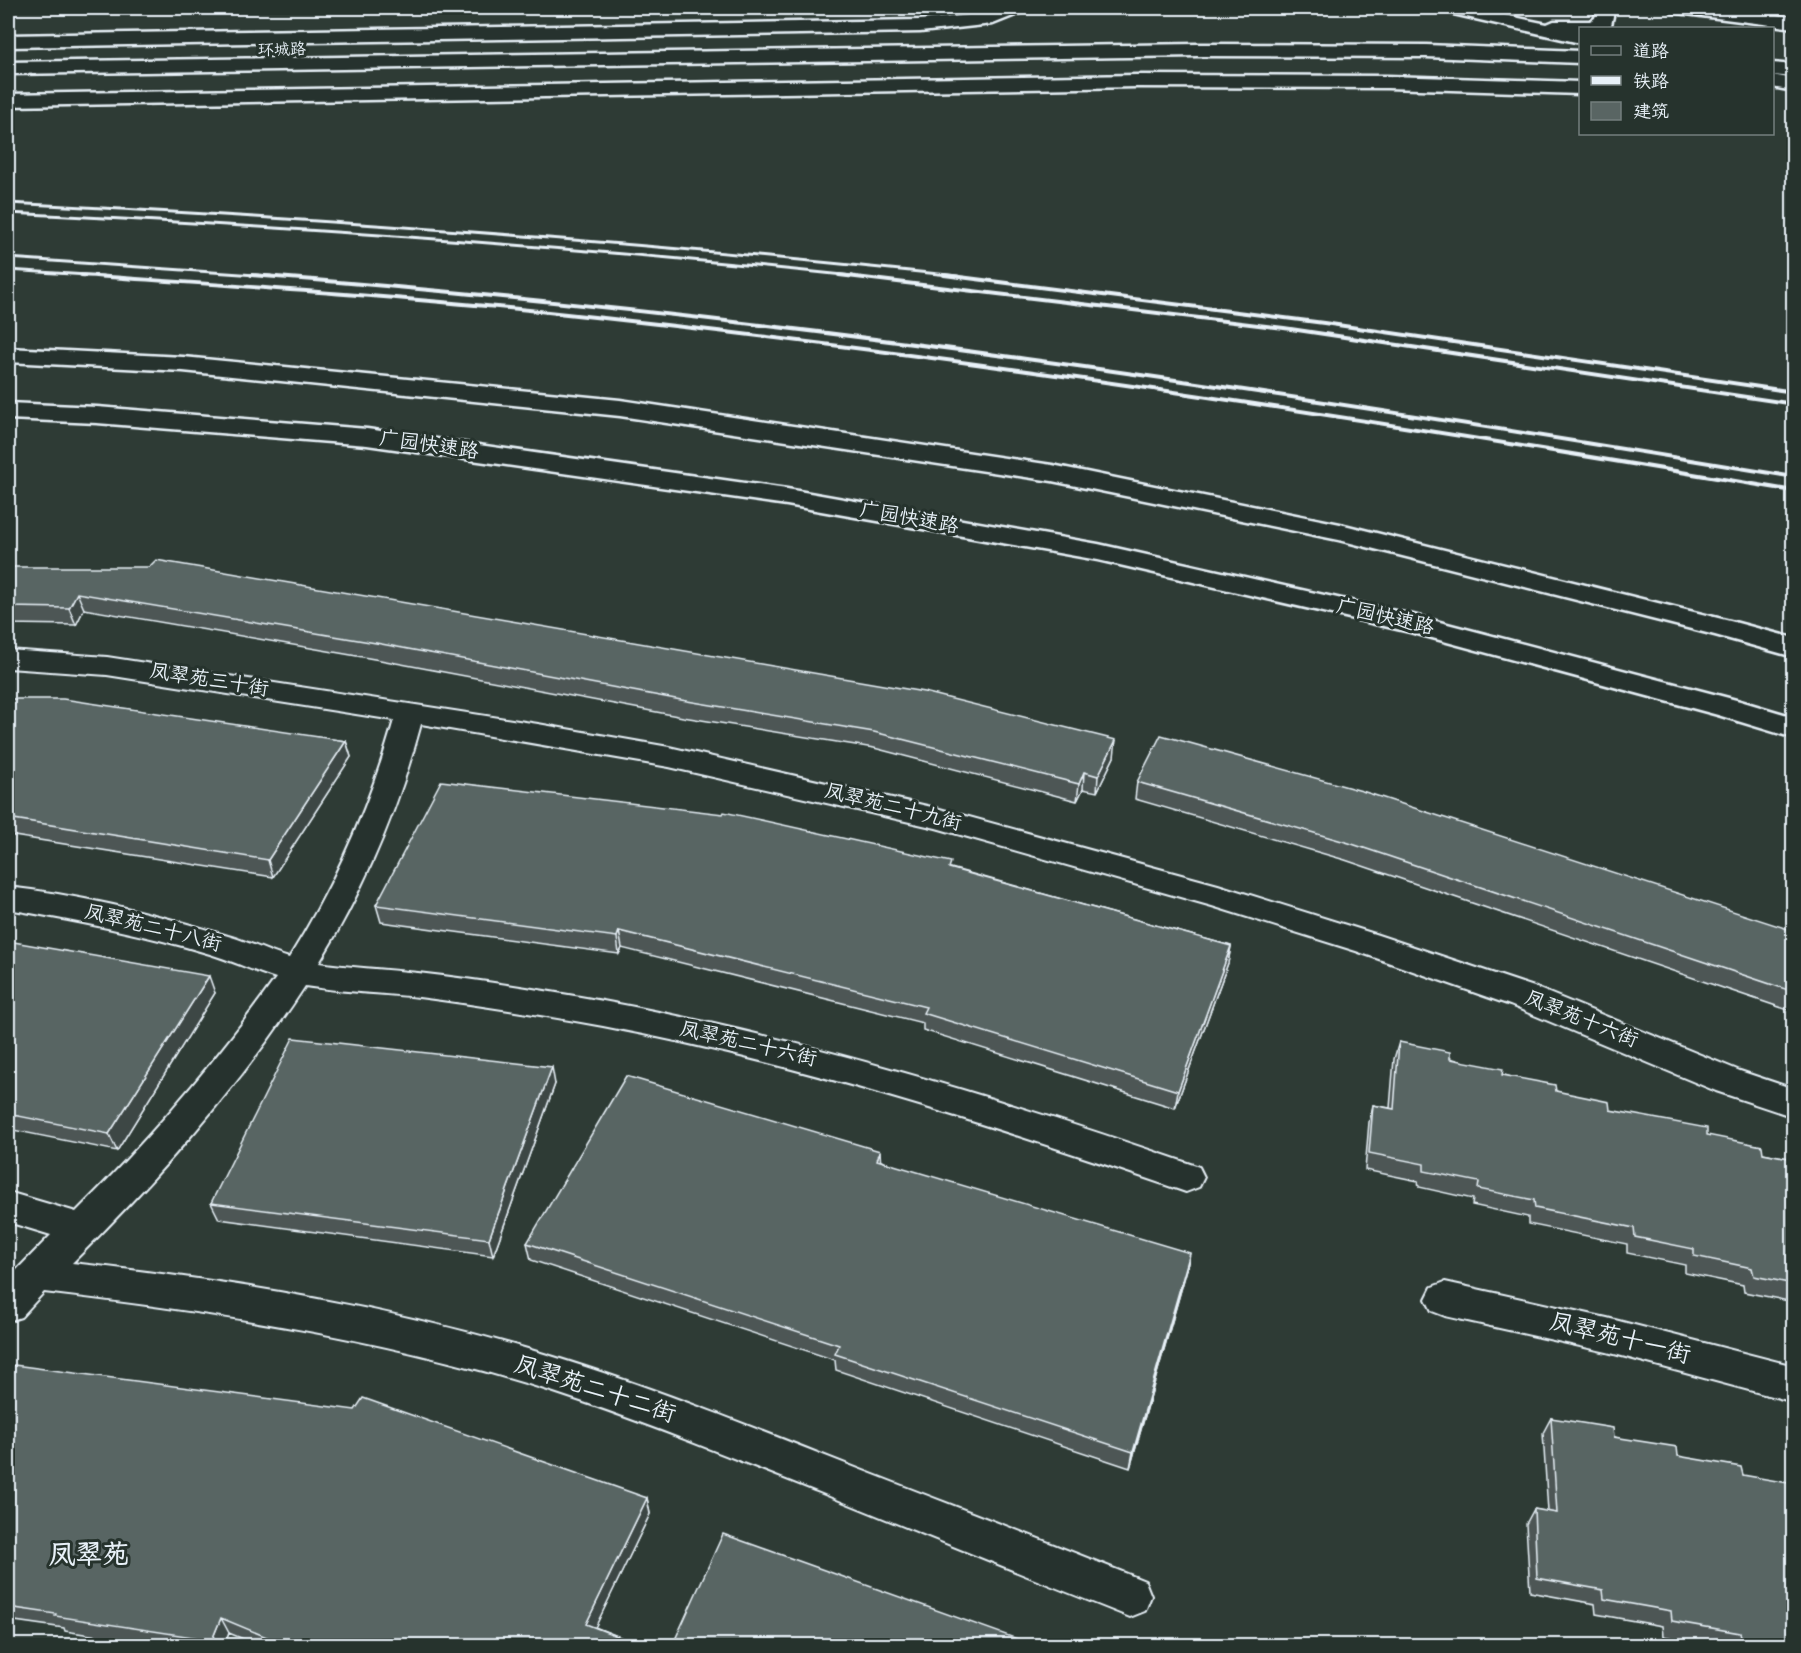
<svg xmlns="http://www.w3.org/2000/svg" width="1801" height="1653" viewBox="0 0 1801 1653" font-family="Kalam,'LXGW WenKai TC',sans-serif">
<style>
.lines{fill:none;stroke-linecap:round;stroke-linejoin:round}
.service-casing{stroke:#e8f1f8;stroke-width:4}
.secondary-casing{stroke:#e8f1f8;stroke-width:5}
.trunk-casing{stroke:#e8f1f8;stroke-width:5}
.service{fill:#26332d;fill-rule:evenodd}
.secondary{fill:#26332d;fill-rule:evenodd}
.trunk{fill:#26332d;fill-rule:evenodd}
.rail-far1{stroke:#e8f1f8;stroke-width:3}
.rail{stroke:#e8f1f8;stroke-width:4}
.wall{fill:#4d5755;stroke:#e8f1f8;stroke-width:1.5}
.shaded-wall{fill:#3e4745;stroke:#e8f1f8;stroke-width:1.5}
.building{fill:#596563;stroke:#e8f1f8;stroke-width:1.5}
.labels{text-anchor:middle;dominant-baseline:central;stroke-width:6;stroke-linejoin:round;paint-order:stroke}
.far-street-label{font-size:16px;fill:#e8f1f8;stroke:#26332d}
.street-label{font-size:20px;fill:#e8f1f8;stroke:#26332d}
.near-street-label{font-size:24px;fill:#e8f1f8;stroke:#26332d}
.near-quarter-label{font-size:27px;font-weight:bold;fill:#e8f1f8;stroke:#26332d}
</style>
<rect width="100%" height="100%" fill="#2e3b35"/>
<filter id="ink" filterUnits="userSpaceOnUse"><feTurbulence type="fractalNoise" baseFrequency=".0167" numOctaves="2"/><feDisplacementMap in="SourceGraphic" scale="12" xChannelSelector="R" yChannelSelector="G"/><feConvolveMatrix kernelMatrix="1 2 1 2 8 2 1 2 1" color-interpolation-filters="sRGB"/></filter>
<g filter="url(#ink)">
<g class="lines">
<defs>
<path id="service" d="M8 650 107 657 538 724 669 747 936 808 1218 885 1378 935 1534 987 1740 1071 1794 1089V1117L1716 1091 1510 1005 1356 951 1212 906 936 828 669 767 421 724C398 809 365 888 319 963 352 968 385 969 418 973 480 980 542 990 603 1001 806 1039 1003 1099 1199 1167L1204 1177 1199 1187 1186 1192C994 1126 803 1064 603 1026 542 1015 480 1005 419 997 381 993 343 992 305 986 239 1087 158 1177 72 1263 235 1281 397 1308 554 1357 658 1389 759 1430 861 1470 956 1507 1051 1543 1145 1581L1151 1596 1145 1611 1130 1617C1027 1576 925 1535 822 1493 733 1458 645 1422 554 1392 388 1339 216 1312 44 1292L21 1317 8 1321V1279L51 1235 8 1222V1192L76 1212C149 1139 216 1062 276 978 253 971 233 961 210 954 144 934 76 921 8 909V887C81 895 157 914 228 936 249 942 268 952 289 958 336 883 370 805 394 720L107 675 8 668Z
M1445 1282 1607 1318 1794 1366V1402L1607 1352 1445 1316 1432 1311 1426 1299 1432 1287Z"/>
<path id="secondary" d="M1767 8H1794V16L1770 12Z
M1198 44 1426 45 1580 51V63L1426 57 1198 56 8 74V62Z
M1772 63 1794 65V77L1772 75Z"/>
<path id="trunk" d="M1002 8H1026L1023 12 993 24 920 32 8 47V35L920 20 989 13Z
M1440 8H1471L1547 24 1554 21H1590L1595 18 1596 14 1590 8H1610L1614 12 1611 25 1603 28H1580V43L1449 13 1443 12Z
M1669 8H1716L1794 17V28L1678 13 1672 12Z
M1137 75 1387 76 1580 82V94L1387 88 1137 87 8 106V94Z
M1772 75 1794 79V91L1772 87Z
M8 348 183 357 620 400 1052 465 1340 524 1734 622 1794 638V657L1715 635 1339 540 1052 481 620 416 183 371 8 362Z
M8 403 97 407 367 429 787 489 1098 544 1413 615 1740 701 1794 717V738L1718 715 1410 632 1098 560 787 505 367 445 97 423 8 419Z"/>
</defs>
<use href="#service" class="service-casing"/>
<use href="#secondary" class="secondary-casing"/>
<use href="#trunk" class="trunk-casing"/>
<use href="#service" class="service"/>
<use href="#secondary" class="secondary"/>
<use href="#trunk" class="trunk"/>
<path class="rail-far1" d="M8 203C325 219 642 242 958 276
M8 213C290 227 572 246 853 276
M8 258 271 276
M8 270 103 276"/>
<path class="rail" d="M81 275C237 286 393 296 548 312 966 356 1380 421 1794 491
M251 275C769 314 1282 392 1794 477
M839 275 1284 328 1794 404
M944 275 1324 323 1794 392"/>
</g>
<path class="wall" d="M8 567 1114 757 1097 792 1083 789 1077 801 874 748 683 717 380 660 84 609 76 625 8 624Z
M8 699 346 741 351 757 273 877 8 835Z
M1137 782 1794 931V1012L1345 860 1135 799Z
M951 868 1231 946 1228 963 1175 1108 923 1030V1023L622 948 619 954 381 922 376 905Z
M8 941 215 993 117 1151 8 1129Z
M1399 1042 1556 1091 1610 1110 1707 1135 1763 1153 1794 1159V1302L1744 1292 1743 1285 1685 1273V1265L1627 1253V1244L1528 1224V1217L1472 1205 1473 1199 1419 1187 1418 1181 1365 1170 1369 1122 1373 1105 1390 1108 1394 1059Z
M555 1084 493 1256 219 1219 211 1203Z
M881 1161 1187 1269 1130 1468 836 1370 835 1360 531 1260 527 1243Z
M8 1376 647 1498 650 1514 595 1627 630 1641 631 1646H260L229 1633 224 1646H162L65 1631 64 1628 8 1620Z
M1551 1418 1743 1475 1794 1646H1717L1663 1636 1662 1626 1596 1614 1595 1604 1530 1592 1526 1524 1534 1509 1548 1512 1543 1433Z"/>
<path class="shaded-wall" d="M77 593 84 609 76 625 69 608Z
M1116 740 1114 757 1097 792 1098 776Z
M346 741 351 757 273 877 268 860Z
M1084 772 1083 789 1077 801 1079 784Z
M619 931 622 948 619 954 617 937Z
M1231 946 1228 963 1175 1108 1178 1091Z
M209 976 215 993 117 1151 109 1134Z
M552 1067 555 1084 493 1256 489 1239Z
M880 1151 881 1168 877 1160Z
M1190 1253 1187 1269 1130 1468 1133 1452Z
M647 1498 650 1514 590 1638 586 1624Z
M221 1618 229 1633 224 1646H215L212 1640Z"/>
<path class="building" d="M156 560 924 692 1116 740 1098 776 1084 772 1079 784 874 732 681 700 376 643 77 593 69 608 8 607V567H149Z
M8 699H63L346 741 268 860 8 818Z
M1161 735 1362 791 1794 931V992L1349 843 1137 782Z
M441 781 723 814 724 812 951 862 949 868 1231 946 1178 1091 923 1013 926 1007 619 931 617 937 376 905Z
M8 941 209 976 109 1134 8 1114Z
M293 1038 552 1067 489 1239 211 1203Z
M1399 1042 1450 1052V1059L1503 1069 1502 1075 1555 1085 1556 1091 1609 1102 1610 1110 1707 1128V1135L1762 1146 1763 1153 1794 1159V1284L1754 1276 1752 1268 1694 1256V1249L1635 1237 1634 1228 1535 1208 1534 1200 1478 1189 1479 1182 1424 1171V1164L1369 1153 1373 1105 1394 1109Z
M626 1076 880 1151 877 1160 1190 1253 1133 1452 835 1354 839 1345 527 1243Z
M14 1365 355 1410 363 1398 647 1498 586 1624 630 1641 628 1646H288L221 1618 212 1640 55 1616 56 1614 8 1607V1376Z
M1551 1418 1613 1428 1614 1437 1677 1447 1678 1456 1741 1467 1743 1475 1794 1484V1646L1743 1645 1740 1633 1672 1621 1671 1611 1604 1599 1603 1590 1537 1578 1534 1509 1557 1513Z
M723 1534 1037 1646H676L673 1644Z"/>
</g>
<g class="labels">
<g class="far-street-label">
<text transform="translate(282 50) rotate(-1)">环城路</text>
</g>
<g class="street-label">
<text transform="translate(429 446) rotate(8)">广园快速路</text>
<text transform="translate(909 519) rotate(10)">广园快速路</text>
<text transform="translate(1385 618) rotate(13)">广园快速路</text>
<text transform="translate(209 681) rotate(9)">凤翠苑三十街</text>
<text transform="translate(893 808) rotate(14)">凤翠苑二十九街</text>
<text transform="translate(153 929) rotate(14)">凤翠苑二十八街</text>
<text transform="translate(1581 1020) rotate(22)">凤翠苑十六街</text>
<text transform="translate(748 1045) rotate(13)">凤翠苑二十六街</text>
</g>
<g class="near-street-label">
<text transform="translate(1620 1339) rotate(14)">凤翠苑十一街</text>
<text transform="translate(595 1390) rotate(18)">凤翠苑二十二街</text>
</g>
<g class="near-quarter-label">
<text x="89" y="1555">凤翠苑</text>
</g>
</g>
<rect width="1801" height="1653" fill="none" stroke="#26332d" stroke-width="30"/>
<rect x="15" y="15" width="1771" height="1623" fill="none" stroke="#e8f1f8" stroke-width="2" filter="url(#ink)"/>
<rect x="1579" y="27" width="195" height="108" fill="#26332d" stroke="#747f7e" stroke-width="1.5"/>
<rect x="1591" y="46" width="30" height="9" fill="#26332d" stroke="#747f7e" stroke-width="1.5"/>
<text x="1633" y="57" font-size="18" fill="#e8f1f8">道路</text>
<rect x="1591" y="76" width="30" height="9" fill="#e8f1f8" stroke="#747f7e" stroke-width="1.5"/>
<text x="1633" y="87" font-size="18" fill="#e8f1f8">铁路</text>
<rect x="1591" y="102" width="30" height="18" fill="#596563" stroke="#747f7e" stroke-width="1.5"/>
<text x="1633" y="117" font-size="18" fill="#e8f1f8">建筑</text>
</svg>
